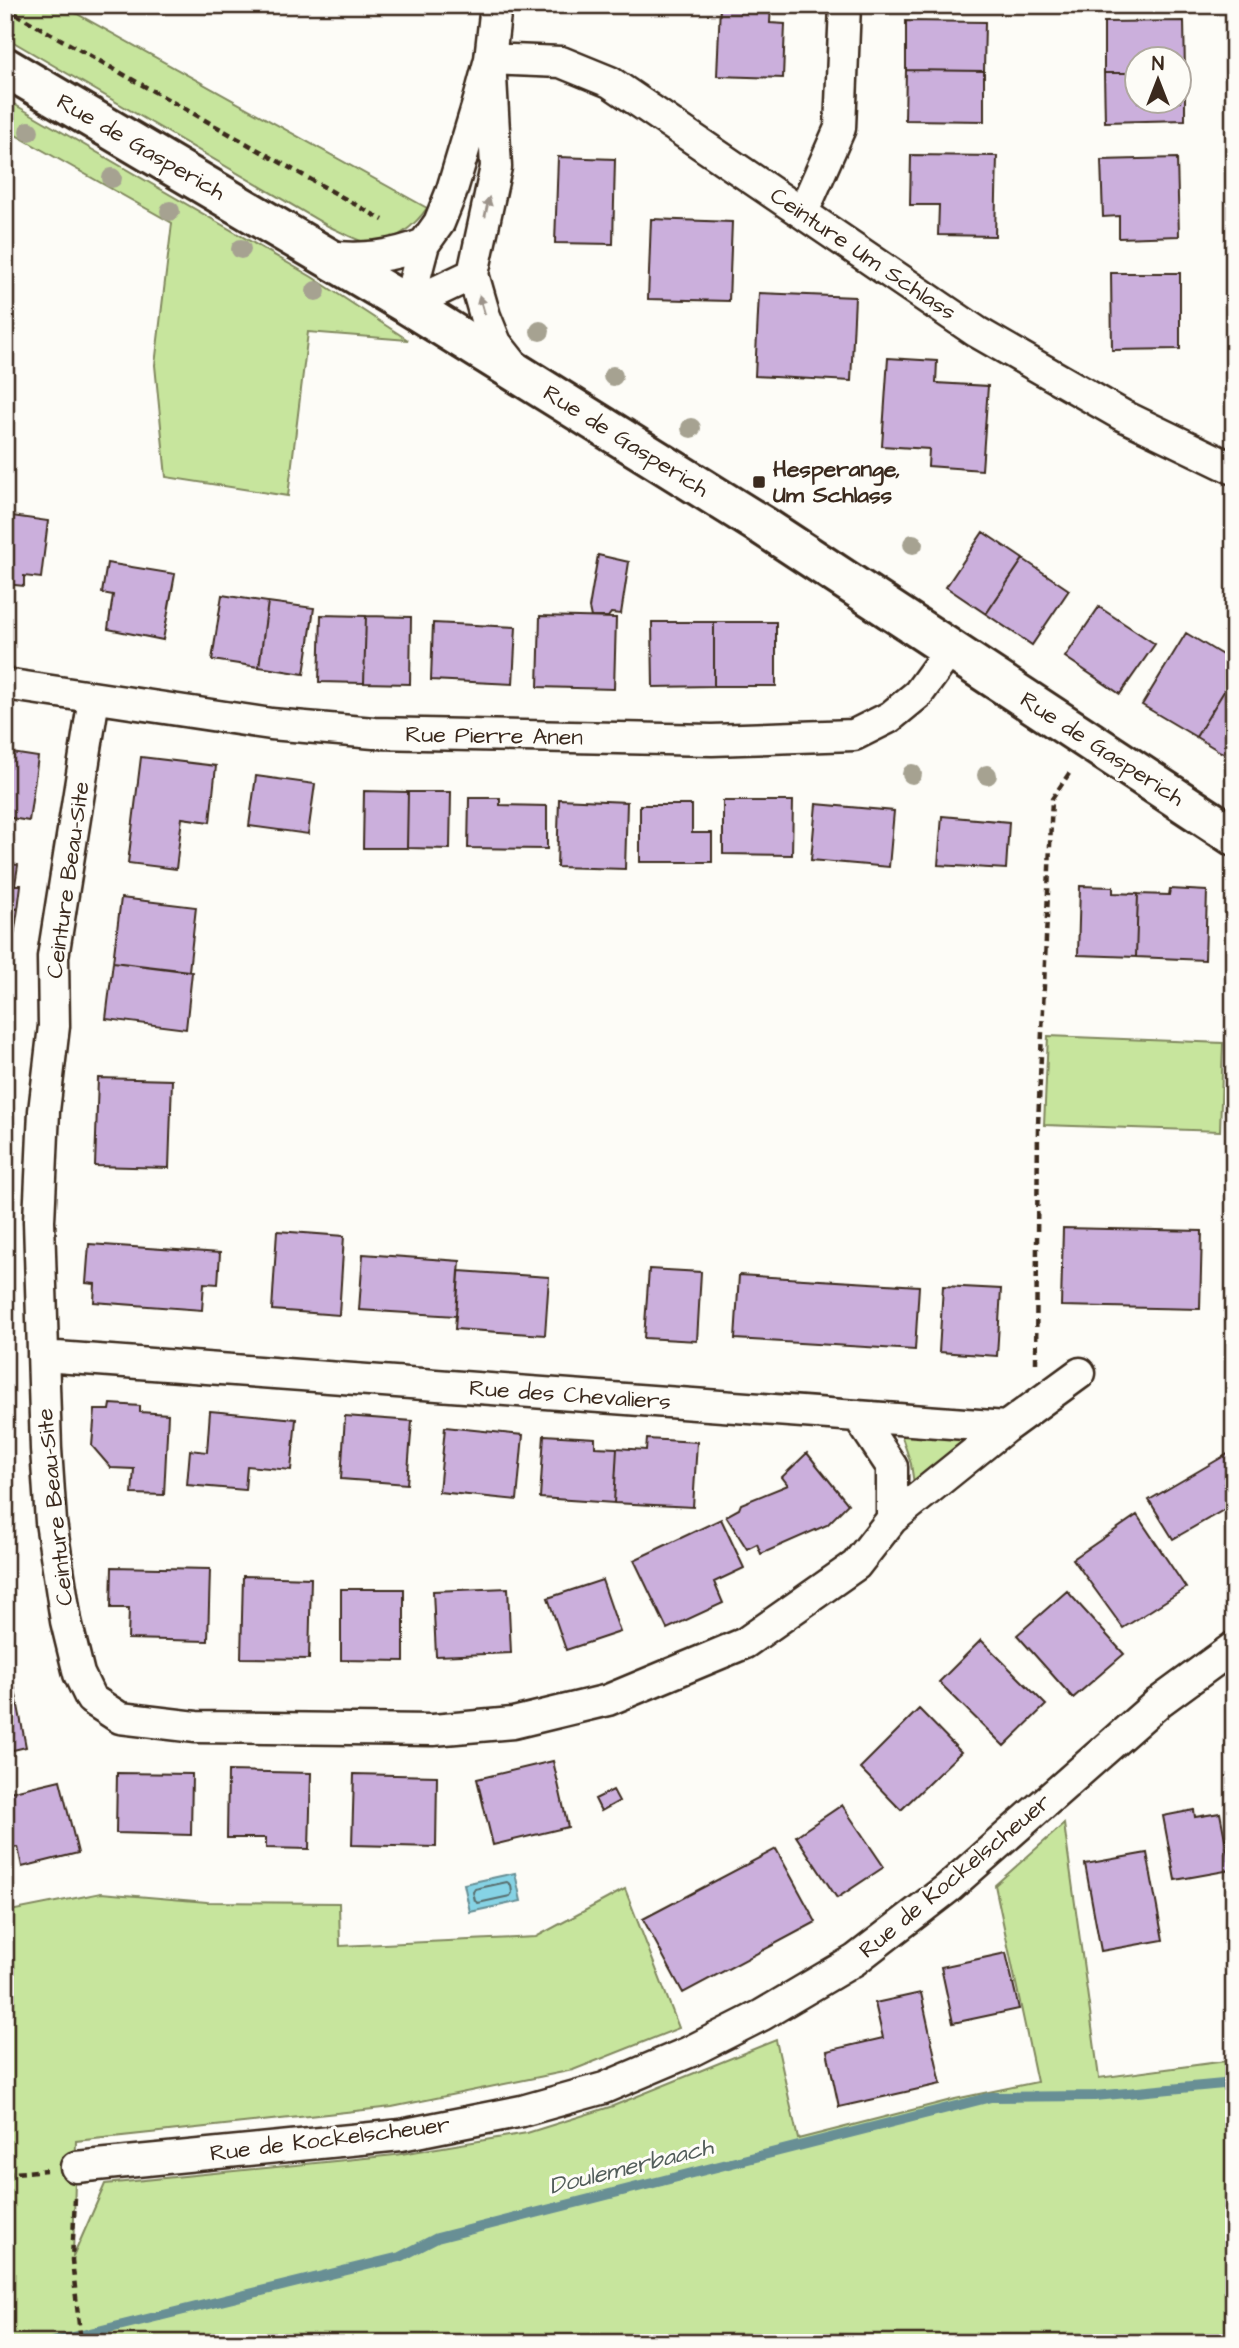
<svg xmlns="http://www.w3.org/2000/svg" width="1239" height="2348" viewBox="0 0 1239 2348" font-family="'Architects Daughter',sans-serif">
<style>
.green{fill:#c7e59d;stroke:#81885e;stroke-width:2}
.water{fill:#86d3e5;stroke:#688f95;stroke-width:2}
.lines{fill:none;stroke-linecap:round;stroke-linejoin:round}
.shore{stroke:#596e6e;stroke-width:2}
.stream{stroke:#688f95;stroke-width:10}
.building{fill:#cbafdc;stroke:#3b2a1e;stroke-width:2}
.minor-casing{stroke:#3b2a1e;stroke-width:35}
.secondary-casing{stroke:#3b2a1e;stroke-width:44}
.path{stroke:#3b2a1e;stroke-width:4.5;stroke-dasharray:7 5;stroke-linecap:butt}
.minor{stroke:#fdfcf7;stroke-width:30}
.secondary{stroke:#fdfcf7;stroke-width:38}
.tree{fill:#a6a291}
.oneway{fill:#9c938a}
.poi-dot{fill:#3b2a1e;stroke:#fdfcf7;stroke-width:2.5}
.labels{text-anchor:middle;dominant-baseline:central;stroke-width:6;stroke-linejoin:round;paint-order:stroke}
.street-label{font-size:23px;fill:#3b2a1e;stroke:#fdfcf7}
.poi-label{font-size:23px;font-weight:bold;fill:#3b2a1e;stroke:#fdfcf7;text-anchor:start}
.water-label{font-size:24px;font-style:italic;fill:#525d5a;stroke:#fdfcf7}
</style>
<rect width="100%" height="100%" fill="#fdfcf7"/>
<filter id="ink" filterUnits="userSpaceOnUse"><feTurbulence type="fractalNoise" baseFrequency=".0143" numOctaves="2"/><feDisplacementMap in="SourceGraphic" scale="14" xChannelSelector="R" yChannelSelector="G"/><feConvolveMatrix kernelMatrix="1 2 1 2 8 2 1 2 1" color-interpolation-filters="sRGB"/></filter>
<g filter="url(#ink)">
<path class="green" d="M5 5H61L427 208C416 224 395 243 374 244 364 245 339 231 328 226L5 37Z
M5 99 312 277 408 340 308 332 288 496 166 477 155 365 172 223 5 129Z
M1048 1036 1223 1043 1220 1131 1044 1125Z
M901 1434 966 1438 969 1442 914 1484 911 1464Z
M1064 1824 1099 2078 1234 2060V2343H5V1912L101 1893 207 1902 339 1903 340 1946 536 1937 625 1889 679 2028 573 2070 392 2107 76 2141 73 2257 105 2184 395 2155 527 2133 613 2106 776 2040 798 2139 955 2099 1037 2082 995 1885Z"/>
<path class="water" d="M515 1873 521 1901 470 1912 464 1884Z"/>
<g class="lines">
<path class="shore" d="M507 1882 511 1885 512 1893 510 1896 478 1903 475 1901 473 1892 475 1889Z"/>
<path class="stream" d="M49 2343 400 2257 437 2238 991 2097 1095 2096 1234 2083"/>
</g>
<path class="building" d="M720 5H771L770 23 785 24 783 78 717 76Z
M906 21 985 22 984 71 906 70Z
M1184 21 1185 72H1180V60H1138V73H1104V22Z
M906 70 984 71V121L905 120Z
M1180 72H1185V120L1105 122 1104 73H1138V102H1180Z
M911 155 997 156 995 236 938 235 939 205H910Z
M558 157 615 159 613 244 555 243Z
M1177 158 1179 236 1119 238V216L1103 217 1101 160Z
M651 219 732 222 729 301 648 299Z
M1111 273H1180V349L1112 350Z
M759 293 855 297 851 381 755 376Z
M888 358 937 361 936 383 988 386 982 470 928 466 929 449 882 446Z
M5 515 48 521 41 578 24 576V586L5 584Z
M983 532 1023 559 986 614 946 587Z
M598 555 629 562 621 614 611 613 608 617H591L589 608Z
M1023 559 1069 590 1032 645 986 614Z
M107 563 175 574 163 640 108 629 113 595 102 593Z
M222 595 268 602 259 667 212 660Z
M268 602 314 608 304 674 259 667Z
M1099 607 1155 644 1120 694 1065 657Z
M321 615 366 616 364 683 319 682Z
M366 616 411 617 410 684 364 683Z
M540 616 616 618 614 689 538 687Z
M652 622H714V686L653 687Z
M714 622H776V686H714Z
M433 623 516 627 513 684 431 680Z
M1186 633 1234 662V675L1196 737 1142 705Z
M1234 675V760L1196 737Z
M5 752 38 757 29 821 5 817Z
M141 757 216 766 210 822 182 818 176 869 128 863Z
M256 776 315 784 308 834 249 826Z
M364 791 408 792 407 848H363Z
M408 792H451L450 849 407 848Z
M469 798H500V805L547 806V849L468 848Z
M559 799 627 802 625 869 557 867Z
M723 801H793L792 855 723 854Z
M816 804 894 811 889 867 811 860Z
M640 805H692V833H712V862H640Z
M942 816 1009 822 1006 869 938 865Z
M5 863 18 865 15 885H21L18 909 5 907Z
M1080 886 1113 887V893L1138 894 1136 957 1078 955Z
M1170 889 1207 891 1205 960 1136 957 1138 894 1169 895Z
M121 898 196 907 189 971 113 962Z
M5 907 18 909 12 949H5Z
M113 962 192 972 186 1029 106 1019Z
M98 1078 172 1080 169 1168 95 1166Z
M1063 1228 1202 1231 1200 1309 1061 1306Z
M277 1231 344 1236 339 1315 272 1310Z
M89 1244 220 1253 218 1284 204 1283 202 1310 94 1302 95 1284 86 1283Z
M363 1254 460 1261 456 1316 359 1310Z
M649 1269 701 1272 697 1341 644 1338Z
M459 1271 549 1277 545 1335 455 1329Z
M739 1275 919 1286 915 1350 735 1339Z
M943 1286 1001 1289 997 1356 939 1352Z
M111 1404 140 1406V1412L168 1414 164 1495 132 1494 134 1469 111 1468 92 1446 95 1410H110Z
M210 1411 296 1419 291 1470 247 1466 245 1490 187 1485 190 1450 207 1452Z
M345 1416 412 1421 407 1484 341 1479Z
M445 1427 523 1435 517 1500 439 1492Z
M544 1435 595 1438V1447L617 1448 614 1503 540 1498Z
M647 1439 697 1442 693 1507 614 1503 617 1448 646 1450Z
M1231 1452 1234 1456V1504L1173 1539 1149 1500Z
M807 1453 848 1504 827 1525 761 1554 757 1544 747 1549 726 1516 739 1509 741 1504 788 1485 782 1477Z
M1137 1515 1186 1588 1123 1628 1073 1559Z
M721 1519 744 1568 714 1582 723 1603 667 1629 634 1560Z
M112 1567 210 1569 208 1641 128 1639 129 1608H111Z
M243 1576 311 1578 309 1659 241 1658Z
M602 1580 620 1632 566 1650 548 1598Z
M508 1588 511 1653 436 1656 433 1591Z
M341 1589H404V1661L341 1660Z
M1067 1591 1124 1654 1073 1698 1017 1635Z
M981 1640 1046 1705 1004 1746 939 1682Z
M14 1685 26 1747 5 1752V1687Z
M919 1709 961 1752 901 1810 860 1768Z
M553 1761 568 1827 493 1845 477 1779Z
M228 1771 311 1773 309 1849 266 1848V1838H227Z
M117 1773 192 1774 191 1835 116 1833Z
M354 1774 437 1776 436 1847 352 1845Z
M60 1780 78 1853 22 1867 18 1847 5 1850V1793Z
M613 1790 619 1801 601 1811 595 1799Z
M842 1805 884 1867 837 1898 796 1836Z
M1194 1810 1195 1817 1220 1813 1231 1870 1175 1880 1163 1816Z
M776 1849 816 1922 683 1993 643 1919Z
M1147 1853 1163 1940 1101 1951 1085 1864Z
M1006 1953 1019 2009 953 2023 941 1967Z
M921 1993 941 2084 839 2107 827 2051 883 2038 875 2003Z"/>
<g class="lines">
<defs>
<path id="minor" d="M490 59 561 62 610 82 977 332 1122 415 1234 469
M490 59 496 167 473 274 485 316 496 343 515 367
M803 212 840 128 845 5
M326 256C362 260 391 257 424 244
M408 305 424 244 439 223 451 193 479 100 490 59 496 5
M408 305 473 274
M5 684 271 724 374 733 712 740 854 735 890 717 918 694 950 650
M94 698 53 957 54 1026 44 1111 39 1221 46 1449 51 1522 66 1621 79 1674 91 1699 120 1718 196 1727 433 1730 513 1723 608 1700 745 1643 856 1565 892 1519 1006 1427
M43 1356 1006 1427 1080 1373
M858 1416 892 1467V1519
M76 2167 401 2135 522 2111 604 2088 689 2052 762 2015 855 1960 948 1888 1159 1702 1234 1647"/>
<path id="secondary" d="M5 67 408 305 763 526 1234 836"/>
</defs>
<use href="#minor" class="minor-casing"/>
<use href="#secondary" class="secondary-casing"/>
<path class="path" d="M5 8 383 220
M1036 1363 1038 1125 1052 799 1070 772
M5 2174 46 2170
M75 2198 72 2260 81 2343"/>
<use href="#minor" class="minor"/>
<use href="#secondary" class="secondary"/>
</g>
<g class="tree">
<circle cx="29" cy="131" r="10"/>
<circle cx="112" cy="178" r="10"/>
<circle cx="170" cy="211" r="10"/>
<circle cx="241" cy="249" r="10"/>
<circle cx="316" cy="291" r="10"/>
<circle cx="540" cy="331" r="10"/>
<circle cx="613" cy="376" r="10"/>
<circle cx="691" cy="428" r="10"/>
<circle cx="913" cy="544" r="10"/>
<circle cx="912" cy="774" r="10"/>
<circle cx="987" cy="775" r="10"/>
</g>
<defs><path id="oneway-solid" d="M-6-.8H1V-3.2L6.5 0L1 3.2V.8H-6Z" transform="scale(1.75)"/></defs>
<g class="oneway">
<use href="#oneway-solid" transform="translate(487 207) rotate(-78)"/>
<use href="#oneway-solid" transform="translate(482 305) rotate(-106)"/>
</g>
</g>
<rect class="poi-dot" x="752" y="475" width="14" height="14" rx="3.5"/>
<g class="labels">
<g class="street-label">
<text transform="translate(141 147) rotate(30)">Rue de Gasperich</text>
<text transform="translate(863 254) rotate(34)">Ceinture Um Schlass</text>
<text transform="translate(626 441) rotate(32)">Rue de Gasperich</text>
<text transform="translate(494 736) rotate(1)">Rue Pierre Anen</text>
<text transform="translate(1102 749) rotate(33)">Rue de Gasperich</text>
<text transform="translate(68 880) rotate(-82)">Ceinture Beau-Site</text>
<text transform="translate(570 1395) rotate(4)">Rue des Chevaliers</text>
<text transform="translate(55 1507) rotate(-96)">Ceinture Beau-Site</text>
<text transform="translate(955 1876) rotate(-40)">Rue de Kockelscheuer</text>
<text transform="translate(330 2139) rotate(-7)">Rue de Kockelscheuer</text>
</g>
<g class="poi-label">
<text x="773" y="469">Hesperange,<tspan x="773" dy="26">Um Schlass</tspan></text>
</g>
<g class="water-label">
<text transform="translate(631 2167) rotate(-14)">Doulemerbaach</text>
</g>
</g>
<rect width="1239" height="2348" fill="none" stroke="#fdfcf7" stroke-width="28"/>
<rect x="14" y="14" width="1211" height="2320" fill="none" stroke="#3b2a1e" stroke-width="2.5" filter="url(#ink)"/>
<g transform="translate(1158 80)"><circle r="33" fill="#fdfcf7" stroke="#afa8a0" stroke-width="2"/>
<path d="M0-5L12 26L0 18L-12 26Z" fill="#3b2a1e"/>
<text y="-10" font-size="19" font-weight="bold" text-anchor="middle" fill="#3b2a1e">N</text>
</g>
</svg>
